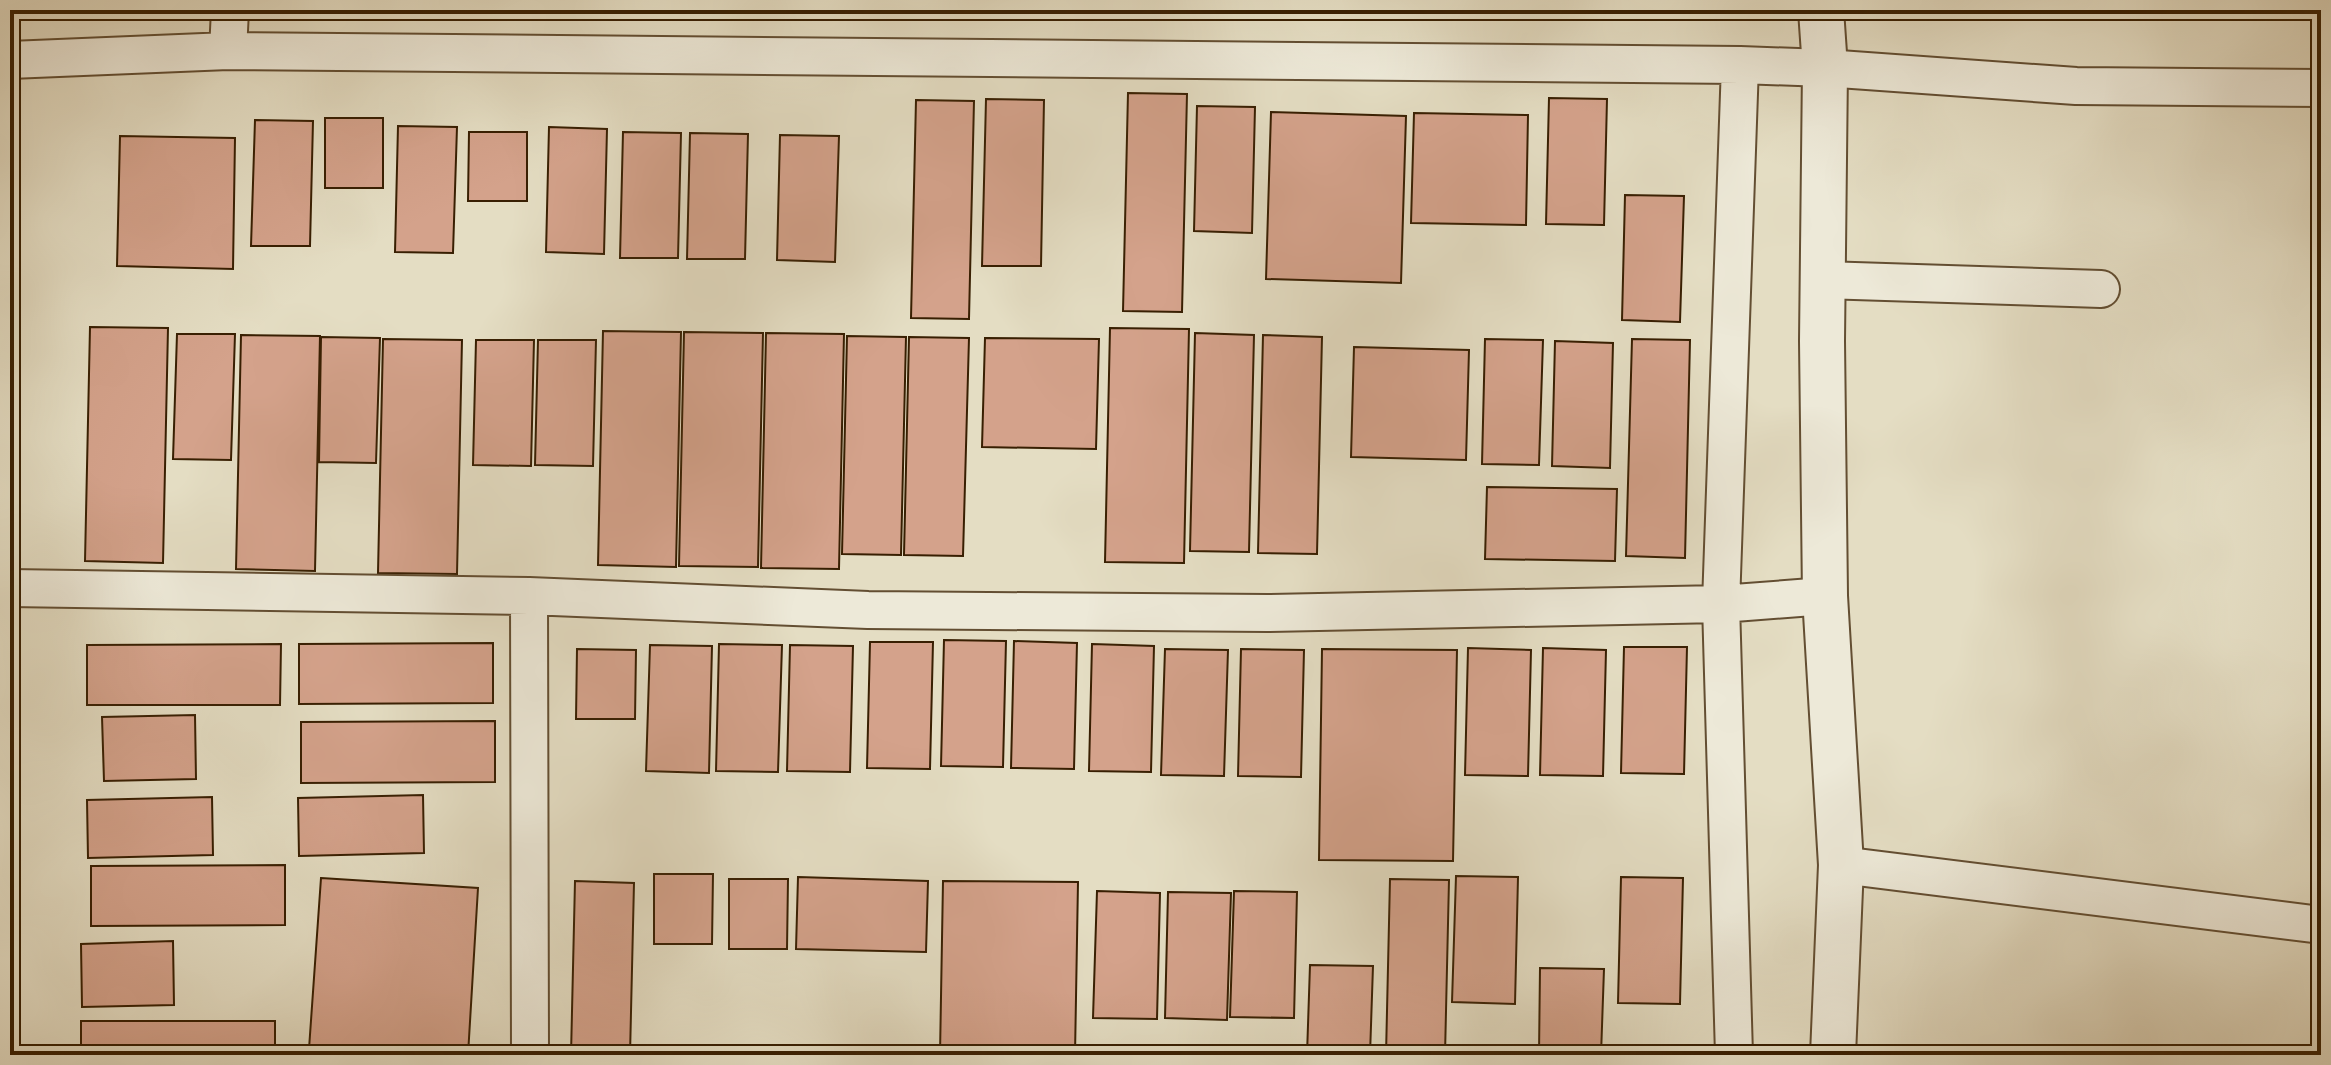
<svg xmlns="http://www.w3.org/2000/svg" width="2331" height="1065" viewBox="0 0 2331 1065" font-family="'Old Standard TT',serif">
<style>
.building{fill:#d4a28b;stroke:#381f02;stroke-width:2}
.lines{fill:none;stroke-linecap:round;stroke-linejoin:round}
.minor-casing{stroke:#634e32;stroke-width:40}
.tertiary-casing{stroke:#634e32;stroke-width:48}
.minor{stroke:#ede9d8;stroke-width:36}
.tertiary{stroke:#ede9d8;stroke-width:44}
</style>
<rect width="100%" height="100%" fill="#e4ddc3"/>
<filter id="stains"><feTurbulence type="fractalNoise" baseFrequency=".0025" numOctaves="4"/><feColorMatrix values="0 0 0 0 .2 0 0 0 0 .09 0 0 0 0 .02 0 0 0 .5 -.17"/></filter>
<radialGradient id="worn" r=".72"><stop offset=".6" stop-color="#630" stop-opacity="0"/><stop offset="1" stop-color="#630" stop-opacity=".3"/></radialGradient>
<path class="building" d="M1128 93 1187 94 1182 312 1123 311Z
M1549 98 1607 99 1604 225 1546 224Z
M986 99 1044 100 1041 266H982Z
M916 100 974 101 969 319 911 318Z
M1197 106 1255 107 1252 233 1194 231Z
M1271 112 1406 116 1401 283 1266 279Z
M1414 113 1528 115 1526 225 1411 223Z
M325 118H383V188H325Z
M255 120 313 121 310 246H251Z
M398 126 457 127 453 253 395 252Z
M549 127 607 129 604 254 546 252Z
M469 132H527V201H468Z
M623 132 681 133 678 258H620Z
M690 133 748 134 745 259H687Z
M780 135 839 136 835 262 777 260Z
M120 136 235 138 233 269 117 266Z
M1625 195 1684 196 1680 322 1622 320Z
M90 327 168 328 163 563 85 561Z
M1110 328 1189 329 1184 563 1105 562Z
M603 331 681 332 676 567 598 565Z
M684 332 763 333 758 567 679 566Z
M766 333 844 334 839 569 761 568Z
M1195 333 1254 335 1249 552 1190 551Z
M177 334H235L231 460 173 459Z
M241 335 320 336 315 571 236 569Z
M1263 335 1322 337 1317 554 1258 553Z
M847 336 906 337 901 555 842 554Z
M321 337 380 338 376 463 319 462Z
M909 337 969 338 963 556 904 555Z
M985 338 1099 339 1096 449 982 447Z
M383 339 462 340 457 574 378 573Z
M1485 339 1543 340 1539 465 1482 464Z
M1632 339 1690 340 1685 558 1626 556Z
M476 340H534L531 466 473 465Z
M538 340H596L593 466 535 465Z
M1555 341 1613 343 1610 468 1552 466Z
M1354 347 1469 350 1466 460 1351 457Z
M1487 487 1617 489 1615 561 1485 559Z
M944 640 1006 641 1003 767 941 766Z
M1014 641 1077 643 1074 769 1011 768Z
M870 642H933L930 769 867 768Z
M493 643V703L299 704V644Z
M281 644 280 705H87V645Z
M719 644 782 645 778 772 716 771Z
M1092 644 1154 646 1151 772 1089 771Z
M650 645 712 646 709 773 646 771Z
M790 645 853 646 850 772 787 771Z
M1624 647H1687L1684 774 1621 773Z
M1468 648 1531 650 1528 776 1465 775Z
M1543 648 1606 650 1603 776 1540 775Z
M577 649 636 650 635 719H576Z
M1165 649 1228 650 1224 776 1161 775Z
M1241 649 1304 650 1301 777 1238 776Z
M1322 649 1457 650 1453 861 1319 860Z
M195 715 196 779 104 781 102 717Z
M495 721V782L301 783V722Z
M423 795 424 853 299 856 298 798Z
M212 797 213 855 88 858 87 800Z
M285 865V925L91 926V866Z
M654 874H713L712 944H654Z
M1456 876 1518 877 1515 1004 1452 1002Z
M798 877 928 881 926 952 796 949Z
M1621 877 1683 878 1680 1004 1618 1003Z
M321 878 478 888 468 1055H403L309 1049Z
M729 879H788L787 949H729Z
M1390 879 1449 880 1445 1055H1386Z
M575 881 634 883 630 1055H571Z
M943 881 1078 882 1075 1055H940Z
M1097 891 1160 893 1157 1019 1093 1018Z
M1234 891 1297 892 1294 1018 1230 1017Z
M1168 892 1231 893 1227 1020 1165 1018Z
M173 941 174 1005 82 1007 81 944Z
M1310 965 1373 966 1370 1055H1307Z
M1540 968 1604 969 1601 1055H1539Z
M81 1021H275V1055H81Z"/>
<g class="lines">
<defs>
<path id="minor" d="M228 51 230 10
M10 60 228 51 1740 65 1825 68 2076 86 2321 88
M1823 280 2101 289
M10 588 529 596 868 610 1267 613 1721 604 1825 596
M529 596 530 1055
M1841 865 2321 925
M1734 1055 1721 604 1740 65"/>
<path id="tertiary" d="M1821 10 1825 68 1822 341 1825 596 1841 865 1833 1055"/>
</defs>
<use href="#minor" class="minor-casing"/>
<use href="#tertiary" class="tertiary-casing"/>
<use href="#minor" class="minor"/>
<use href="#tertiary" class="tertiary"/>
</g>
<rect width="2331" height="1065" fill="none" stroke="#e4ddc3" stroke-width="40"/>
<rect x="12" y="12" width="2307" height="1041" fill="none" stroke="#381f02" stroke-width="4"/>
<rect x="20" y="20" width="2291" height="1025" fill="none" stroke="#381f02" stroke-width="2"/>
<rect width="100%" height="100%" filter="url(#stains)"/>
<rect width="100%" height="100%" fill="url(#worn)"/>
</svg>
